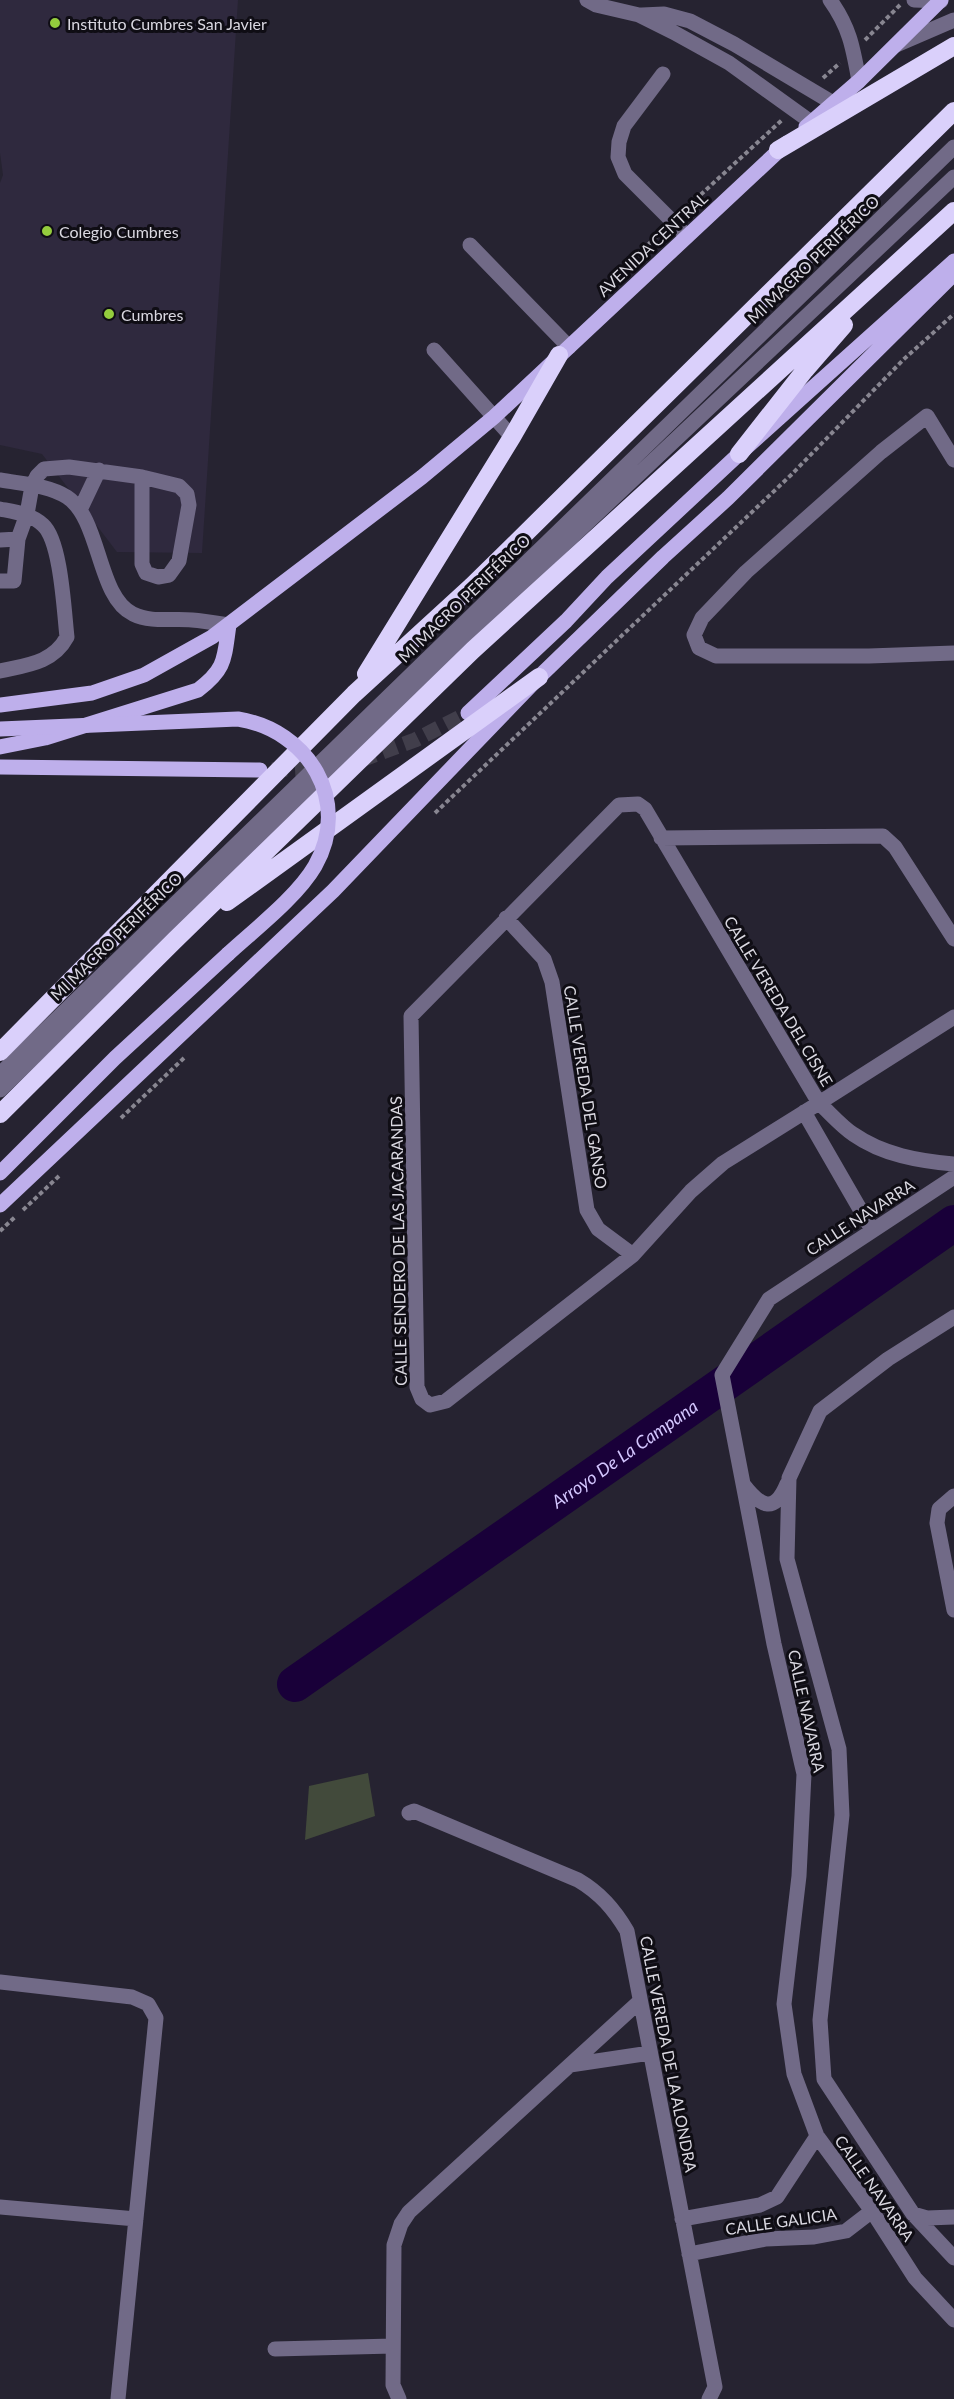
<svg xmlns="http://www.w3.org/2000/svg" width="954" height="2399" viewBox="0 0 954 2399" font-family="Lato,sans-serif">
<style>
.built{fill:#2f293e}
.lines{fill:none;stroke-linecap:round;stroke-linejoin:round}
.river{stroke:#190039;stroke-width:36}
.building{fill:#424a3b}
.major-tunnel{stroke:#413e4b;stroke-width:15;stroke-dasharray:15 8;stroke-linecap:butt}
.path{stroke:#888691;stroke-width:4;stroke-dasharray:4.5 3;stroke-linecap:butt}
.minor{stroke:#716a87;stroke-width:15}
.major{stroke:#beafeb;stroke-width:15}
.highway{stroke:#dad0fb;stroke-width:18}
.major-bridge{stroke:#beafeb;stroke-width:15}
.poi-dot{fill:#94cc3d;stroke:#0f0d14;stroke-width:2}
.labels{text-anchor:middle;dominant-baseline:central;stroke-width:6;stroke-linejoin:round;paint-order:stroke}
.poi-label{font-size:16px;fill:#dad8e1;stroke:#0f0d14;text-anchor:start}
.street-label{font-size:16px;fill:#dad8e1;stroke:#0f0d14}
.water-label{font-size:18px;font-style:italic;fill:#d3c5fe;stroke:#0f0d14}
</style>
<rect width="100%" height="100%" fill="#262331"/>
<path class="built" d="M0 0H238L202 553 117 552 42 454 0 445V183L3 175 0 153Z"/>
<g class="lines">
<path class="river" id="s1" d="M295 1684 954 1223"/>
</g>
<path class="building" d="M368 1773 375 1816 305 1840 309 1786Z"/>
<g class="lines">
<path class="major-tunnel" d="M361 760 415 740 468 713
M272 770 323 767"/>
<path class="path" d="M865 40 900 5
M823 78 840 63
M684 210 782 120
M611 281 661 232
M435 813 791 475 904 359 954 314
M121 1118 185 1057
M23 1210 59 1176
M0 1231 15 1217"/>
<path class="minor" d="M587 0 596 5 639 15 673 32 729 63 811 122
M830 0C850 28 853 48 859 81
M914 0 941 1
M642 15 664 14 690 21 734 44 833 103
M896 45 954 20
M663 74 624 126 619 142 618 157 625 174 687 236
M470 245 569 347
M434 350 512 437
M954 460 927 416 881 452 746 572 702 618 694 635 699 648 716 656H869L954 653
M0 480C22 484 48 485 67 497 101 519 97 597 133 614 151 623 173 618 192 620 204 621 216 623 229 625
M0 509C15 512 31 514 43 525 61 541 64 611 67 637 53 663 27 665 0 671
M80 510 99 470
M0 540 18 539 27 514 32 486 37 476 44 469 69 467 142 477 179 486 187 494 189 505 179 561 169 575 158 577 146 573 142 564V477
M0 581H14L18 539
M661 838 883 836 895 847 954 939
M506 918 544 959 552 982 587 1210 598 1229 633 1255
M954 1017 819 1103 723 1163 691 1191 633 1255 446 1401 430 1405 422 1399 417 1387 411 1016 619 805 638 804 645 809 819 1103C830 1113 841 1126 853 1134 883 1155 919 1161 954 1164
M0 1074 954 147
M0 1090 483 621 954 177
M804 1112 872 1230
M954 1177 769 1299 722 1375 774 1644 804 1774 799 1876 784 2004 794 2074 817 2136 872 2211 915 2278 954 2320
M954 1317 888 1359 820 1411 789 1478 787 1559 839 1749 842 1815 820 2020 824 2079 913 2214 954 2258
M743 1484C760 1506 774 1515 787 1484
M954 1496 939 1509 937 1523 954 1610
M409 1813 414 1811 578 1880C600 1893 614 1909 627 1931L715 2387 709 2399
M0 1982 132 1997 148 2004 156 2018 118 2399
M570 2065 650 2053
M0 2207 136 2219
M913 2214 927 2218 954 2217
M682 2219 760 2205 777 2197 817 2136
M689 2254 766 2239 814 2237 846 2231 872 2211
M275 2349 393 2346
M399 2399 393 2385 394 2245 401 2224 409 2212 640 2001"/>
<path class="major" d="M806 127 859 81 941 0
M0 705 92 693 144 675 212 637 422 477 494 417 787 143
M468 713 566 621 607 577 739 454 954 261
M0 747 45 738 198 690C226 669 224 659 229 625
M0 767 260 770
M0 1173 115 1058 228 954
M0 1205 333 891 539 677 663 557 728 498 954 274"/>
<path class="highway" d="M778 150 954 46
M739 454 805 370 844 325
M366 674 512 437 559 355
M227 902 539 677
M0 1052 354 694 472 586 954 111
M0 1114 175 940 473 650 954 211"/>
<path class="major-bridge" d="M0 729 238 719C308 730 352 801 315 866 297 897 254 930 228 954"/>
</g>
<g class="poi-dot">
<circle cx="55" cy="23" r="6"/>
<circle cx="47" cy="231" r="6"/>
<circle cx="109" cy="314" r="6"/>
</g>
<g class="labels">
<g class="poi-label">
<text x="67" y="23">Instituto Cumbres San Javier</text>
<text x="59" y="231">Colegio Cumbres</text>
<text x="121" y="314">Cumbres</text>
</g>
<g class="street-label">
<text transform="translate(652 244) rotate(-43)">AVENIDA CENTRAL</text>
<text transform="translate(813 259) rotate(-44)">MI MACRO PERIFÉRICO</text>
<text transform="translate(464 598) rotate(-44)">MI MACRO PERIFÉRICO</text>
<text transform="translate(116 936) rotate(-44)">MI MACRO PERIFÉRICO</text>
<text transform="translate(779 1001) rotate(59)">CALLE VEREDA DEL CISNE</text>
<text transform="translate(586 1087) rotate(81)">CALLE VEREDA DEL GANSO</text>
<text transform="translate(860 1217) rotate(-33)">CALLE NAVARRA</text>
<text transform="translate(398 1241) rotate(-91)">CALLE SENDERO DE LAS JACARANDAS</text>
<text transform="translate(807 1711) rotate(78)">CALLE NAVARRA</text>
<text transform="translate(669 2054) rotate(79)">CALLE VEREDA DE LA ALONDRA</text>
<text transform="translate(875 2188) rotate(55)">CALLE NAVARRA</text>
<text transform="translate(781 2221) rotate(-8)">CALLE GALICIA</text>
</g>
<g class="water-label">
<text stroke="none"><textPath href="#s1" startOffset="402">Arroyo De La Campana</textPath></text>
</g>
</g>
</svg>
